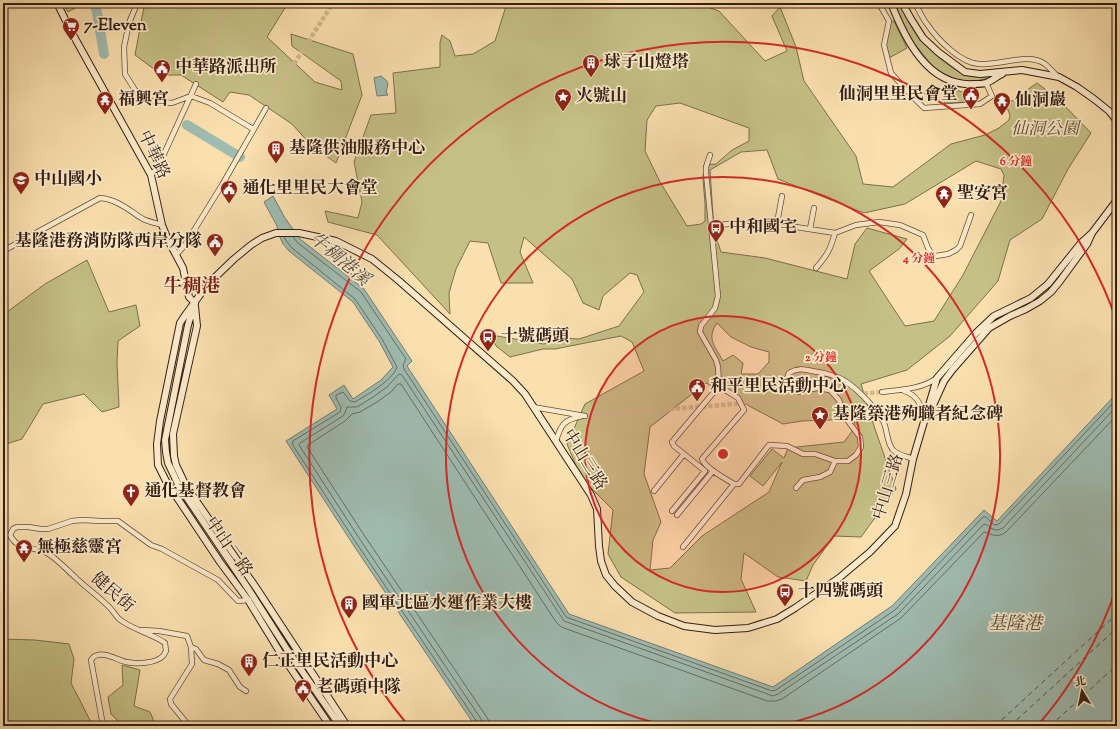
<svg xmlns="http://www.w3.org/2000/svg" width="1120" height="729" viewBox="0 0 1120 729" font-family="'Sorts Mill Goudy','Noto Serif TC',serif">
<style>
.green{fill:#c5c186;stroke:#7c6f4d;fill-rule:evenodd}
.water{fill:#9fbcb1;stroke:#747c72}
.pier{fill:#fbe0af}
.lines{fill:none;stroke-linecap:round;stroke-linejoin:round}
.shore{stroke:#696c62;stroke-width:1}
.river{stroke:#9fbcb1;stroke-width:10}
.ferry{stroke:#534d43;stroke-width:1;stroke-dasharray:5 4;stroke-linecap:butt}
.street-tunnel{stroke:#d3b990;stroke-width:4.5;stroke-dasharray:4.5 2;stroke-linecap:butt}
.street-casing{stroke:#654e3b;stroke-width:6}
.secondary-casing{stroke:#331d14;stroke-width:8}
.street{stroke:#fcebcb;stroke-width:4.5}
.secondary{stroke:#fcebcb;stroke-width:6}
.ring{fill:none;stroke:#d62828;stroke-width:2}
.labels{text-anchor:middle;dominant-baseline:central;stroke-width:3.5;stroke-linejoin:round;paint-order:stroke}
.poi-label{font-size:17px;font-weight:bold;fill:#331d14;stroke:#fcebcb;text-anchor:start}
.park-label{font-size:17px;font-style:italic;fill:#5f4e36;stroke:#fcebcb}
.street-label{font-size:17px;fill:#331d14;stroke:#fcebcb}
.water-label{font-size:18px;font-style:italic;fill:#534d43;stroke:#fcebcb}
.quarter-label{font-size:19px;font-weight:bold;fill:#7a1f14;stroke:#fcebcb}
.centre{fill:#d62828;stroke:#fcebcb;stroke-width:2}
.ring-label{font-size:12px;text-anchor:middle;font-weight:bold;fill:#d62828;stroke:#fcebcb;stroke-width:3.5;stroke-linejoin:round;paint-order:stroke}
</style>
<rect width="100%" height="100%" fill="#fbe0af"/>
<filter id="stains"><feTurbulence type="fractalNoise" baseFrequency=".005" numOctaves="4"/><feColorMatrix values="0 0 0 0 .2 0 0 0 0 .09 0 0 0 0 .02 0 0 0 .5 -.17"/></filter>
<radialGradient id="worn" r=".72"><stop offset=".6" stop-color="#630" stop-opacity="0"/><stop offset="1" stop-color="#630" stop-opacity=".3"/></radialGradient>
<path class="green" d="M63 3H84L68 12Z
M145 3H288L267 37 315 82 342 90 341 81 292 46 291 34 353 54 362 95 336 163 311 145 292 124 249 95 230 92 223 102 181 75H162L135 55 142 17Z
M507 3H696L719 11 765 61 787 51 772 16 780 7 796 47 804 81 856 156 863 184 893 187 951 144 985 135 999 128 1009 120 1010 115 1006 105 1037 83 1059 100 1091 133 1068 169 1042 219 1010 240 998 281 950 336 907 370 861 384 875 429 896 489 861 537 834 536 813 565 806 581 778 577 744 553 741 579 756 612 675 613 621 577 608 554 613 510 581 478 567 444 585 404 644 371 632 342 621 336 555 349H543L510 357 496 346 491 335 544 344 563 338 579 339 619 326 644 292 637 275 630 273 603 296 599 310 583 303 572 279 524 237 520 252 533 283H501L488 243 470 241 456 269 449 293 450 314 377 235 328 222 325 211 358 218 362 202 354 162 371 115 396 113 393 73 440 67V42L442 35 450 41 455 56 473 54 495 41ZM680 103 749 128V141L732 150 716 164 704 165 703 179 705 203V221L701 224 687 226 660 182 645 151 647 120 656 106ZM767 150 778 179 864 213 905 204 976 161 1001 169 1004 175 1001 201 963 275 934 321 905 326 869 271 899 249 907 239 867 228 855 244 847 279 765 258 721 252 714 231 710 170 741 152ZM717 323 731 337 751 347 769 352V362L758 374H741L743 363 733 355 723 361C715 346 706 339 717 323ZM706 383 783 424 802 421 855 419 853 430 844 442 788 448 784 458 772 449 750 476 763 486 782 462 769 492 702 536 670 568 650 570 653 540 661 522 644 474 650 427Z
M894 3H899C905 13 910 26 917 35 926 47 950 69 964 74 973 78 983 77 992 76L991 77 978 81 966 82 954 79 940 72 933 67 910 38Z
M894 21 907 48 889 58 885 44 890 22Z
M950 88 965 93H977L973 102 950 103H944Z
M87 260 109 312 136 305 140 326 118 341 117 363 119 407 102 412 84 394 43 404 22 439 3 445V315L45 284Z
M3 639 35 640 69 644 74 659 71 683 93 726H3Z
M122 665 140 670 134 706 150 712 156 726H123L111 714 108 697 123 685Z"/>
<path class="water" d="M381 76 386 80 388 84 386 92 388 95 377 96 374 78Z
M273 196 285 218 300 239 364 289 412 361 407 366 569 614 773 687 892 606 984 510 997 521 1117 393V726H475L352 543 286 441 337 409 329 395 344 385 353 399 381 380 393 367 379 341 353 302 289 251 283 244 278 233 277 226 264 202Z"/>
<path class="pier" d="M413 637 474 726H473Z"/>
<g class="lines">
<path class="shore" d="M284 237 287 242 292 248 355 299 382 339 397 367C393 380 367 395 355 402L350 401 343 392 336 395V398L341 407 340 412 293 441 292 444 355 541 477 722 478 726
M293 237 298 243 361 292 406 359 403 365 404 369 566 617 772 691 776 690 895 610 983 517H986L994 525 999 524 1117 399
M483 726 481 719 359 538 299 445 300 443 343 416 345 413 347 407H357L373 397 387 387 399 374 402 375 564 621 773 696 778 694 898 614 984 524C991 525 992 534 1003 528L1117 406
M489 726V721L486 716 364 535 307 447 308 445 345 421 352 414 360 412 377 402 391 392 398 384H401L556 622 560 626 564 628 767 701H776L782 699 901 618 984 532C993 534 996 539 1006 532L1117 415"/>
<path class="river" d="M94 3 97 12 104 54
M187 125 240 157"/>
<path class="ferry" d="M995 726 1117 614
M1010 726 1117 628
M1050 726 1117 665"/>
<path class="street-tunnel" d="M196 84 227 3
M266 108 333 3
M585 416 882 392"/>
<defs>
<path id="street" d="M136 3V6L129 23 124 47 125 74 135 90 151 101 172 103 191 96
M877 3 881 7 889 21 884 45 891 73 911 95 924 108 980 104 992 96 986 83
M915 3C919 10 922 18 927 24 937 39 960 63 979 64 999 66 1028 52 1045 64 1050 68 1054 73 1058 77
M191 96 210 103 253 129
M710 155 706 167V173L718 296 715 308 701 326 700 332 716 360 718 367 719 386
M151 175 158 167 196 84
M777 223 782 196
M712 226 744 222H763L835 233 856 225 879 222 900 225 923 235 928 248 931 253 936 256 948 254 956 250 960 246 971 215
M810 229 814 208
M3 251 100 198C117 199 130 211 143 219 149 222 156 223 162 225
M176 255 185 245 222 185 266 108
M816 268C828 254 830 250 835 233
M904 391C917 395 923 406 923 420
M882 392C900 390 922 389 937 378
M533 407 585 416
M556 441C561 424 564 420 582 416
M796 488 803 480 820 477 830 472 835 461
M654 491 684 454 674 446 672 442 719 386 738 398 744 410 702 459C705 468 726 479 734 484H739L769 445 787 446 803 454H815L835 461H848L856 455 861 447 860 437 844 416 839 400 830 390 817 388 797 392 791 390 786 381 789 373C797 368 803 369 812 371 820 372 829 374 837 377 852 382 875 407 883 421 888 430 886 442 893 450 897 455 907 456 913 459
M672 511 705 471 684 454
M677 515 713 471
M683 547 734 484
M142 630 159 631 187 636 191 647 192 664 170 699 171 704 189 726
M191 647 196 649 204 660 218 664 229 670 240 687 246 691
M105 726 102 720 91 660C91 660 94 656 95 656 104 651 117 660 126 662 136 664 155 664 163 656 164 655 165 653 166 651L165 643C151 633 133 630 119 619 115 615 112 609 107 605 97 595 85 587 75 577 67 570 59 561 50 555 35 544 20 554 10 535L13 529 17 527H28L41 529H48L72 521 82 520 101 521H118L151 545 162 549 218 580 238 601 249 600"/>
<path id="secondary" d="M57 3 72 33 151 175 162 225 168 240 183 268 189 297 195 303
M891 3C905 39 928 87 974 84 978 84 983 84 986 83 992 81 997 76 1002 74
M902 3 911 19 923 38 938 52 965 72 980 74 1022 70 1059 77 1077 87 1094 99 1109 111 1117 121
M194 305 188 325 165 440 166 452 168 463 179 486 249 590 288 651 340 726
M195 306 197 326 173 434 174 456 176 465 186 486 255 586 347 726
M929 414 944 381 953 369 989 328 1010 316 1026 309 1040 301 1051 292 1060 281 1087 244 1092 233 1117 200
M330 726 281 654 248 600 220 562 166 481 158 465 157 444 160 421 180 323 186 314 208 284 234 259 251 245 262 238 276 233H299L336 241 372 259 398 280 513 381 525 394 591 495 597 509 599 546 601 561 606 575 615 586 632 602 658 616 684 626 715 630 748 628 777 619 795 608 839 578 870 552 895 526 906 494 913 459 937 378 976 333 994 316 1031 298 1048 284 1081 243 1092 233"/>
</defs>
<use href="#street" class="street-casing"/>
<use href="#secondary" class="secondary-casing"/>
<use href="#street" class="street"/>
<use href="#secondary" class="secondary"/>
</g>
<circle cx="723" cy="454" r="138" fill="#d62828" fill-opacity=".12"/>
<g class="ring">
<circle cx="723" cy="454" r="138"/>
<path d="M670 726A277 277 0 1 1 776 726"/>
<path d="M1117 586A415 415 0 0 1 1039 724M407 724A415 415 0 1 1 1117 322"/>
</g>
<defs>
<symbol id="supermarket-pin" viewBox="-11 -11 22 30"><path d="M0 17L-7.5 6A9.5 9.5 0 1 1 7.5 6Z" fill="#8f2418" stroke="#fcebcb"/><path d="M-6-5.5h2.5l.6 2H6L4.5 2H-2.5L-4.4-4H-6ZM-1.5 3.2a1.3 1.3 0 1 0 .1 0ZM3 3.2a1.3 1.3 0 1 0 .1 0Z" fill="#fff"/></symbol>
<symbol id="building-pin" viewBox="-11 -11 22 30"><path d="M0 17L-7.5 6A9.5 9.5 0 1 1 7.5 6Z" fill="#8f2418" stroke="#fcebcb"/><path d="M-4-6H4V6H1V3H-1V6H-4ZM-2.5-4.3h1.7v1.8h-1.7ZM.8-4.3h1.7v1.8H.8ZM-2.5-1h1.7V.8h-1.7ZM.8-1h1.7V.8H.8Z" fill="#fff"/></symbol>
<symbol id="civic-pin" viewBox="-11 -11 22 30"><path d="M0 17L-7.5 6A9.5 9.5 0 1 1 7.5 6Z" fill="#8f2418" stroke="#fcebcb"/><path d="M-.6-6.5H3V-4.5H.6V-3L4-1V1h2V6H-6V1h2V-1L-.6-3ZM-1.2 2.5V6h2.4V2.5Z" fill="#fff"/></symbol>
<symbol id="sight-pin" viewBox="-11 -11 22 30"><path d="M0 17L-7.5 6A9.5 9.5 0 1 1 7.5 6Z" fill="#8f2418" stroke="#fcebcb"/><path d="M0-6L1.8-2.2L6-1.7L2.9 1.2L3.7 5.4L0 3.3L-3.7 5.4L-2.9 1.2L-6-1.7L-1.8-2.2Z" fill="#fff"/></symbol>
<symbol id="temple-pin" viewBox="-11 -11 22 30"><path d="M0 17L-7.5 6A9.5 9.5 0 1 1 7.5 6Z" fill="#8f2418" stroke="#fcebcb"/><path d="M0-6L5-2H3V0L6.5 2.5H4V6H1.5V3h-3V6H-4V2.5H-6.5L-3 0V-2H-5Z" fill="#fff"/></symbol>
<symbol id="school-pin" viewBox="-11 -11 22 30"><path d="M0 17L-7.5 6A9.5 9.5 0 1 1 7.5 6Z" fill="#8f2418" stroke="#fcebcb"/><path d="M0-5L7-2L0 1L-7-2ZM-4 1L0 2.5L4 1V4Q0 6-4 4Z" fill="#fff"/></symbol>
<symbol id="bus-pin" viewBox="-11 -11 22 30"><path d="M0 17L-7.5 6A9.5 9.5 0 1 1 7.5 6Z" fill="#8f2418" stroke="#fcebcb"/><path d="M-5-6H5V4H4V6H2V4H-2V6H-4V4H-5ZM-3.5-4V0h7V-4ZM-3.5 1.2v1.5H-2V1.2ZM2 1.2v1.5H3.5V1.2Z" fill="#fff"/></symbol>
<symbol id="church-pin" viewBox="-11 -11 22 30"><path d="M0 17L-7.5 6A9.5 9.5 0 1 1 7.5 6Z" fill="#8f2418" stroke="#fcebcb"/><path d="M-1.2-6h2.4v3.5h3.3v2.4h-3.3V6h-2.4V-.1h-3.3v-2.4h3.3Z" fill="#fff"/></symbol>
</defs>
<g fill-rule="evenodd">
<use href="#supermarket-pin" x="61" y="16" width="20" height="27"/>
<use href="#building-pin" x="581" y="53" width="20" height="27"/>
<use href="#civic-pin" x="152" y="58" width="20" height="27"/>
<use href="#civic-pin" x="961" y="85" width="20" height="27"/>
<use href="#sight-pin" x="553" y="87" width="20" height="27"/>
<use href="#temple-pin" x="95" y="90" width="20" height="27"/>
<use href="#temple-pin" x="992" y="91" width="20" height="27"/>
<use href="#building-pin" x="266" y="139" width="20" height="27"/>
<use href="#school-pin" x="11" y="170" width="20" height="27"/>
<use href="#civic-pin" x="219" y="179" width="20" height="27"/>
<use href="#temple-pin" x="934" y="184" width="20" height="27"/>
<use href="#bus-pin" x="706" y="218" width="20" height="27"/>
<use href="#civic-pin" x="205" y="232" width="20" height="27"/>
<use href="#bus-pin" x="478" y="327" width="20" height="27"/>
<use href="#civic-pin" x="687" y="377" width="20" height="27"/>
<use href="#sight-pin" x="810" y="405" width="20" height="27"/>
<use href="#church-pin" x="121" y="482" width="20" height="27"/>
<use href="#temple-pin" x="14" y="538" width="20" height="27"/>
<use href="#bus-pin" x="775" y="582" width="20" height="27"/>
<use href="#building-pin" x="339" y="594" width="20" height="27"/>
<use href="#building-pin" x="239" y="652" width="20" height="27"/>
<use href="#civic-pin" x="293" y="678" width="20" height="27"/>
</g>
<g class="labels">
<g class="poi-label">
<text x="84" y="26">7-Eleven</text>
<text x="604" y="63">球子山燈塔</text>
<text x="175" y="68">中華路派出所</text>
<text x="958" y="95" text-anchor="end">仙洞里里民會堂</text>
<text x="576" y="97">火號山</text>
<text x="118" y="100">福興宮</text>
<text x="1015" y="101">仙洞巖</text>
<text x="289" y="149">基隆供油服務中心</text>
<text x="34" y="180">中山國小</text>
<text x="242" y="189">通化里里民大會堂</text>
<text x="957" y="194">聖安宮</text>
<text x="729" y="228">中和國宅</text>
<text x="202" y="242" text-anchor="end">基隆港務消防隊西岸分隊</text>
<text x="501" y="337">十號碼頭</text>
<text x="710" y="387">和平里民活動中心</text>
<text x="833" y="415">基隆築港殉職者紀念碑</text>
<text x="144" y="492">通化基督教會</text>
<text x="37" y="548">無極慈靈宮</text>
<text x="798" y="592">十四號碼頭</text>
<text x="362" y="604">國軍北區水運作業大樓</text>
<text x="262" y="662">仁正里民活動中心</text>
<text x="316" y="688">老碼頭中隊</text>
</g>
<g class="park-label">
<text x="1045" y="130">仙洞公園</text>
</g>
<g class="street-label">
<text transform="translate(153 155) rotate(65)">中華路</text>
<text transform="translate(584 460) rotate(58)">中山三路</text>
<text transform="translate(889 487) rotate(-73)">中山三路</text>
<text transform="translate(228 547) rotate(55)">中山二路</text>
<text transform="translate(112 593) rotate(41)">健民街</text>
</g>
<g class="water-label">
<text transform="translate(339 260) rotate(40)">牛稠港溪</text>
<text x="1015" y="625">基隆港</text>
</g>
<g class="quarter-label">
<text x="192" y="287">牛稠港</text>
</g>
</g>
<circle cx="723" cy="454" r="6" class="centre"/>
<g class="ring-label">
<text x="1016" y="165">6 分鐘</text>
<text x="919" y="262">4 分鐘</text>
<text x="821" y="361">2 分鐘</text>
</g>
<rect width="1120" height="729" fill="none" stroke="#fbe0af" stroke-width="16"/>
<rect x="4" y="4" width="1112" height="721" fill="none" stroke="#331d14" stroke-width="2"/>
<rect x="8" y="8" width="1104" height="713" fill="none" stroke="#331d14"/>
<g transform="translate(1082 691) rotate(350)" stroke="#fcebcb" stroke-width="3" paint-order="stroke">
<path d="M0-3L7 15L0 10L-7 15Z" fill="#331d14"/>
<text y="-6" font-size="11" font-weight="bold" text-anchor="middle" fill="#331d14">北</text>
</g>
<rect width="100%" height="100%" filter="url(#stains)"/>
<rect width="100%" height="100%" fill="url(#worn)"/>
</svg>
